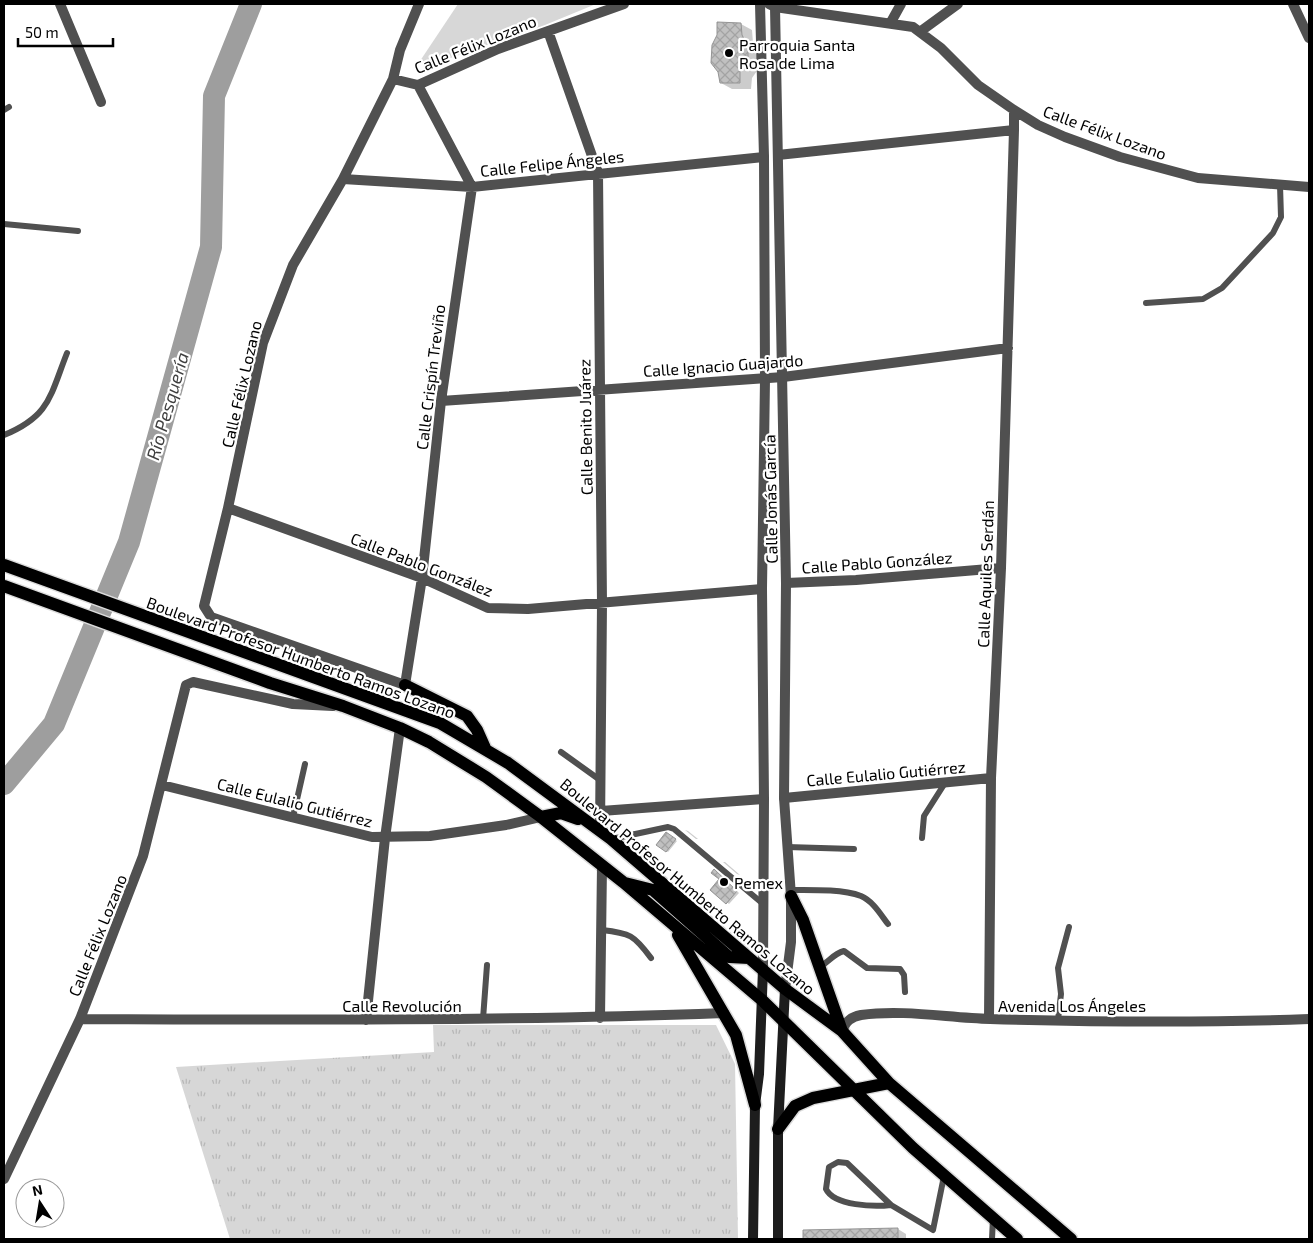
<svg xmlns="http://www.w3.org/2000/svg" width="1313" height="1243" viewBox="0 0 1313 1243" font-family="'Exo 2',sans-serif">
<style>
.grass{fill:url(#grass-tufts)}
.green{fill:#d7d7d7}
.shadow{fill:#0003}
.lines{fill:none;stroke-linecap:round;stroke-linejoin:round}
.river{stroke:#9e9e9e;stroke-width:22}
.building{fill:url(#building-cross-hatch);stroke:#949494}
.primary-casing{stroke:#dbdbdb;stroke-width:15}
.service{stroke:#505050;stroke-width:6}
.minor{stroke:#505050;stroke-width:10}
.tertiary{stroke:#505050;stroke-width:10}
.secondary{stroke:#1d1d1d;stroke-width:10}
.primary{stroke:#000;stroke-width:12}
.poi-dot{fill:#000;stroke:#fff;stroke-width:2}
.labels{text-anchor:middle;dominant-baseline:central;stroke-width:4.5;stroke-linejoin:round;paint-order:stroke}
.street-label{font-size:16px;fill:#000;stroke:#fff}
.poi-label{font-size:16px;fill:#000;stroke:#fff;text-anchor:start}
.water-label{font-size:18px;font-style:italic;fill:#3f3f3f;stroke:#fff}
</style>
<defs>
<pattern id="grass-tufts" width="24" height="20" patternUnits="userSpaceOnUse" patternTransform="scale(1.25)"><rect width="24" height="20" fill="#d7d7d7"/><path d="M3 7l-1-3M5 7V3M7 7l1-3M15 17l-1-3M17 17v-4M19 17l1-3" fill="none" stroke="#b7b7b7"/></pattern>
<pattern id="building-cross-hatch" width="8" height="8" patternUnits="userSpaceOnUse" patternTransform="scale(1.25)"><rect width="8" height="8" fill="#c0c0c0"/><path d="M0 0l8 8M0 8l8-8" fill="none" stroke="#a3a3a3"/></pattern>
</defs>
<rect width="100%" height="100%" fill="#fff"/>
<path class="grass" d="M433 1025H716L735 1064 738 1239H230L176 1067 434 1052Z"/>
<path class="green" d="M458 4H596L545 25 436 63 420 61Z"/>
<path class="shadow" d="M741 24 752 30 753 43 759 53V68L752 78 751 89H732L721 83Z
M685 830 688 831 698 839H696Z
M667 834 677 841 668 852 666 851Z
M723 862H725L740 875 737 874Z
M717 872 739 893 729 904 712 890 721 879Z
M898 1229 906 1234V1239H819V1231Z"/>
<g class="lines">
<path class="river" d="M4 784 54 724 129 542 211 247 214 96 251 4"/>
</g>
<path class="building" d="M717 22 741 23 742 35 748 46V61L740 71V83H720L718 72 711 63 712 45 717 35Z
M666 832 676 839 666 852 656 845Z
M714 869 737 891 726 904 710 890 719 879 711 873Z
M898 1228V1239H803V1230Z"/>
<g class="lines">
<defs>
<path id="primary" d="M4 565 440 723 508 763 611 839 785 989 842 1031 889 1083 1071 1239
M4 586 270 683 343 706 400 728 429 742 486 777 541 817 623 882 763 1001 913 1148 1017 1239
M405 685 467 716 477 730 485 748
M541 817 561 813 578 819
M625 883 653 890 729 957 749 958
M791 896 803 920 842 1031
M678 935 736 1035 755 1105
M778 1129 795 1106 813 1098 889 1083"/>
</defs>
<use href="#primary" class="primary-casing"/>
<path class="service" d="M4 110 9 107
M4 224 78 231
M1146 303 1203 299 1222 288 1273 233 1281 217 1280 185
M4 435C50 416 50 396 67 353
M561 752 600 780
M293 817 305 764
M922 838 924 816 945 783
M612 839 668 827 674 829 762 903
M787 847 854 849
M791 890C811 890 842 889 861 896 873 901 881 915 888 924
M602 930C630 933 634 935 651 958
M821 966C830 961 833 954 844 951L867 968 900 969 904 975 905 992
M483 1019 487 965
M1058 1020 1061 994 1058 968 1069 927
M891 1205C875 1207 834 1206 826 1189L829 1167 838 1162 847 1163 891 1205 933 1230 944 1176
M992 1239 993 1218"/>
<path class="minor" d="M60 4 101 102
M1293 4 1309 38
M775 7 913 27 941 48 978 85 1014 110 1038 125 1065 137 1120 157 1198 178 1309 187
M891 22 901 4
M548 31 598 173 602 603 600 831
M921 31 958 4
M393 79 418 85 498 49 624 4
M418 85 472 187 441 401 422 578 405 685 211 617 204 606 228 508 263 343 293 265 343 179 393 79 400 50 419 4
M778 155 1014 130V110
M343 179 472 187 764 157
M441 401 783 377 1008 348
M228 508 422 578 488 608 528 609 762 589
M786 583 856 580 1001 568
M162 785 372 837 430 836 506 825 541 817
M784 798 991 778
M601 811 764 799
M600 1018 602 866
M80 1019C294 1020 509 1021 724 1013
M989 1019 991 778 1001 568 1014 130
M366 1020 385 838 400 728
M842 1031C846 1021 851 1017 861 1015 904 1009 948 1018 990 1019 1096 1022 1203 1023 1309 1019
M4 1179 80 1019 143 856 186 685 193 682 293 704 333 706"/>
<path class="tertiary" d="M760 4 764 157 765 379 762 589 764 799 763 969
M769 4 775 7 786 583 784 798 791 896V942L785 989"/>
<path class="secondary" d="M753 1239 755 1105 759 1074 763 969
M778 1239V1129L785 989"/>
<use href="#primary" class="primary"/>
</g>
<g class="poi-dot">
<circle cx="729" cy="53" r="5"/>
<circle cx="724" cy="882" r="5"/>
</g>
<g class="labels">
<g class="street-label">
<text transform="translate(475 44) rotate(-22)">Calle Félix Lozano</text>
<text transform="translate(1105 132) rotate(20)">Calle Félix Lozano</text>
<text transform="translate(552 163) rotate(-6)">Calle Felipe Ángeles</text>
<text transform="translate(723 365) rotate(-4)">Calle Ignacio Guajardo</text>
<text transform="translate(430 377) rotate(-83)">Calle Crispín Treviño</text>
<text transform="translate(241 384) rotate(-77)">Calle Félix Lozano</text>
<text transform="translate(585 427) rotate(-91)">Calle Benito Juárez</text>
<text transform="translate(770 499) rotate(-91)">Calle Jonás García</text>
<text transform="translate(877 562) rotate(-4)">Calle Pablo González</text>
<text transform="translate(422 564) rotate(21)">Calle Pablo González</text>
<text transform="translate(985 574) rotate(-88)">Calle Aquiles Serdán</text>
<text transform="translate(301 657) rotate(20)">Boulevard Profesor Humberto Ramos Lozano</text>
<text transform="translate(886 773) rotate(-5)">Calle Eulalio Gutiérrez</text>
<text transform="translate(295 802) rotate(14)">Calle Eulalio Gutiérrez</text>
<text transform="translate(688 886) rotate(40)">Boulevard Profesor Humberto Ramos Lozano</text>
<text transform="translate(97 935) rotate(-68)">Calle Félix Lozano</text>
<text x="402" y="1005">Calle Revolución</text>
<text x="1072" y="1005">Avenida Los Ángeles</text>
</g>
<g class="poi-label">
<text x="739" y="44">Parroquia Santa<tspan x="739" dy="18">Rosa de Lima</tspan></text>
<text x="734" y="882">Pemex</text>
</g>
<g class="water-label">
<text transform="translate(167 406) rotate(-74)">Río Pesquería</text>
</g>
</g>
<rect width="1313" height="1243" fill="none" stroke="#000000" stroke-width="10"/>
<g transform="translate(40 1203) rotate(348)"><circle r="24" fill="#ffffff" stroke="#999999"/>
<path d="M0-4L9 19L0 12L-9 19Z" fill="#000000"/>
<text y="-8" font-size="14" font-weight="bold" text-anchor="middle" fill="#000000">N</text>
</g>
<path d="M18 38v8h95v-8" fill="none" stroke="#000000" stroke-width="2.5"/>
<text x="25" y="38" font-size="15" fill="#000000" stroke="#ffffff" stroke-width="4" paint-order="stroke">50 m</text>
</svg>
